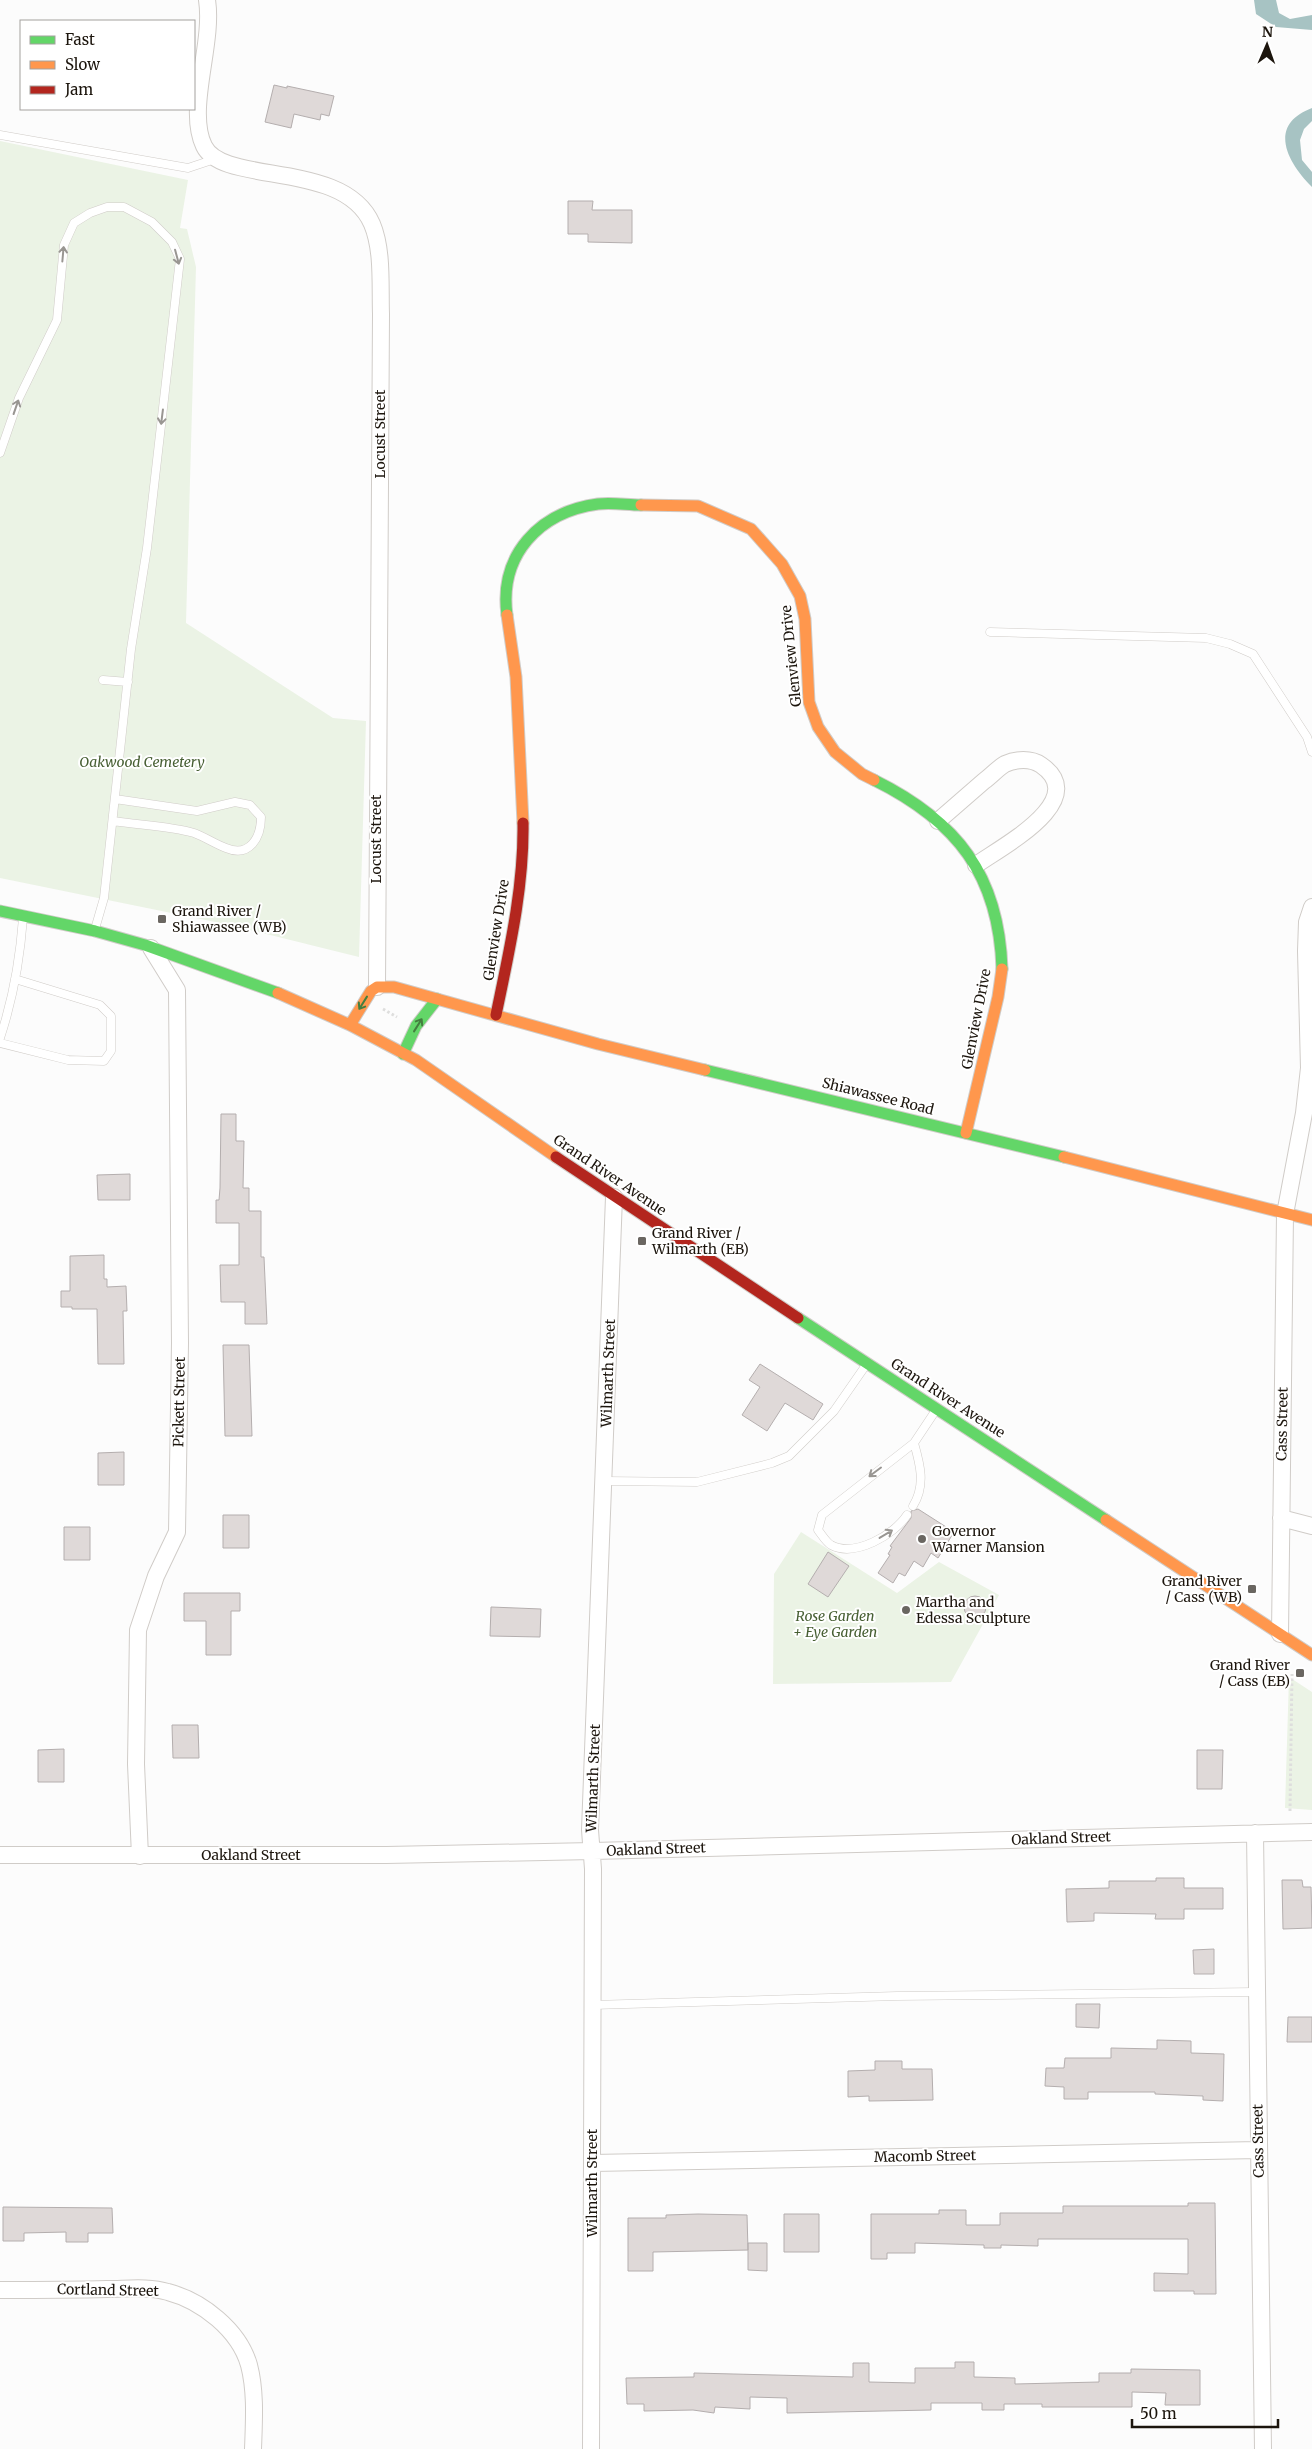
<svg xmlns="http://www.w3.org/2000/svg" width="1312" height="2449" viewBox="0 0 1312 2449" font-family="Merriweather,serif">
<style>
.green{fill:#ebf3e5}
.water{fill:#a7c3c3}
.building{fill:#dfd9d8;stroke:#b4aeae}
.lines{fill:none;stroke-linecap:round;stroke-linejoin:round}
.lane-casing{stroke:#d0ccc8;stroke-width:9}
.street-casing{stroke:#d0ccc8;stroke-width:18}
.fast-casing{stroke:#d0ccc8;stroke-width:13}
.slow-casing{stroke:#d0ccc8;stroke-width:13}
.jam-casing{stroke:#d0ccc8;stroke-width:13}
.path{stroke:#dededd;stroke-width:3;stroke-dasharray:2.5 2.5;stroke-linecap:butt}
.lane{stroke:#fff;stroke-width:8}
.street{stroke:#fff;stroke-width:16}
.fast{stroke:#63d668;stroke-width:11}
.slow{stroke:#ff974d;stroke-width:11}
.jam{stroke:#b3261e;stroke-width:11}
.oneway{stroke:#999692}
.oneway2{stroke:#437f3f}
.poi-dot{fill:#6a6661;stroke:#fff;stroke-width:2}
.labels{text-anchor:middle;dominant-baseline:central;stroke-width:4;stroke-linejoin:round;paint-order:stroke}
.street-label{font-size:14px;fill:#1c150d;stroke:#fff}
.park-label{font-size:14px;font-style:italic;fill:#475f33;stroke:#fff}
.poi-label{font-size:14px;fill:#1c150d;stroke:#fff;text-anchor:start}
</style>
<rect width="100%" height="100%" fill="#fcfcfc"/>
<path class="green" d="M0 141 188 180 180 228 187 229 196 267 186 623 333 718 366 721 359 957 230 925 0 878Z
M801 1532 897 1593 939 1562 999 1595 951 1682 773 1684 774 1574Z
M1289 1677 1312 1692V1810L1285 1808Z"/>
<path class="water" d="M1254 0H1276L1279 13 1290 19 1312 15V30L1276 27 1256 14Z
M1312 108V121L1304 129 1300 140 1302 160 1312 172V187C1287 162 1267 125 1312 108Z"/>
<path class="building" d="M274 85 287 88V86L334 96 329 116 321 114 320 120 294 114 291 128 265 122Z
M568 201H593L592 210H632V243L588 242V234H568Z
M221 1114H236V1141H244L243 1188H249V1211H261V1257H264L267 1324H245V1302H221L220 1265H239V1223H216V1200H219L220 1188Z
M130 1174V1200H98L97 1175Z
M104 1255V1279H107V1287L126 1286 127 1311H123L124 1364H98L97 1309H72V1307H61V1291H70V1256Z
M223 1345H249L252 1436H225Z
M760 1364 823 1404 813 1420 785 1403 767 1431 742 1415 760 1387 749 1380Z
M124 1452V1485H98V1453Z
M918 1509 954 1532 938 1558 931 1553 923 1567 914 1561 905 1576 899 1573 893 1583 878 1573 890 1555 888 1554 892 1547 890 1546 911 1518V1511Z
M223 1515H249V1548H223Z
M64 1527H90V1560H64Z
M828 1552 849 1566 828 1597 808 1584Z
M184 1593H240V1611H231V1655H206V1621H184Z
M964 1607a11 11 0 1 1 22 0a11 11 0 1 1-22 0Z
M491 1607 541 1609 540 1637 490 1636Z
M172 1725H198L199 1758H173Z
M64 1749V1782H38V1750Z
M1197 1750H1223L1222 1789H1197Z
M1156 1878H1184V1888H1223V1909H1184V1919H1155L1156 1914 1094 1913V1921L1067 1922 1066 1889 1109 1888V1881H1156Z
M1282 1880H1302L1303 1887H1311L1312 1928 1283 1929Z
M1214 1949V1974H1194L1193 1950Z
M1076 2004H1100L1099 2028 1076 2027Z
M1288 2017H1312V2042H1287Z
M1157 2040 1191 2041V2053L1224 2054 1223 2101 1203 2100V2096L1155 2094V2092H1088V2099H1064V2087L1045 2086 1046 2068H1064L1065 2058H1111V2048L1157 2049Z
M875 2061H902V2069H932L933 2100 869 2101V2096L848 2097V2071L875 2070Z
M1188 2203H1215L1216 2294H1194V2291H1154V2273L1188 2274V2239H1038V2246L1001 2245V2248H984V2245L915 2243V2253H887V2259H871V2214H939V2210H966V2225H1000V2213H1063V2206H1188Z
M3 2207 112 2208 113 2233H88V2242H66V2232L24 2233V2241H3Z
M698 2214 747 2215 748 2250 653 2252V2271H628V2218H666V2215Z
M784 2214H819V2252H784Z
M748 2243H767V2271L748 2270Z
M955 2362H974V2377L1015 2378V2384L1099 2382V2373H1131V2369L1200 2370V2405H1165L1166 2393 1132 2392V2407H1042V2404H1004V2410H982V2403H931V2410L787 2413V2398L750 2397V2409L715 2407 714 2413 693 2410 644 2411V2404H627L626 2378 694 2377V2373L853 2377V2363H869V2382L915 2383V2368H955Z"/>
<g class="lines">
<defs>
<path id="lane" d="M0 135 188 168 215 159
M0 453 19 398 57 320 64 245 74 223 90 213 107 207H124L152 222 172 242 180 259 147 548 131 649 104 898 95 929
M990 632 1206 638 1230 644 1253 654 1307 737 1312 752
M103 680 128 682
M113 821C138 825 170 826 194 833 205 837 215 844 226 848 250 858 261 837 261 817L250 805 235 802 197 811 115 799
M0 1038C13 999 20 959 23 918
M0 1043 68 1060 104 1061 111 1051V1016L100 1005 15 979
M605 1481 697 1482 772 1463 789 1456 834 1411 866 1365
M913 1506C926 1485 920 1464 914 1443
M907 1515C895 1534 855 1558 831 1545 826 1542 822 1535 818 1530L822 1515 914 1443 936 1410
M592 2005 897 1996 1256 1992"/>
<path id="street" d="M207 0C214 44 186 109 204 146 223 186 344 159 372 224 383 250 380 285 381 314L377 987
M938 821C953 808 969 794 984 781 991 776 998 768 1005 764 1016 759 1031 758 1041 765 1092 800 1001 847 976 865
M1281 1518 1312 1526
M1280 1634 1285 1214 1304 1113 1309 1068 1306 951 1307 922 1312 907
M1255 1833 1263 2449
M0 1855H386L593 1851 1312 1832
M140 1856 136 1764 138 1630 156 1576 177 1532 180 1343 177 990 151 948
M592 2163 1258 2150
M0 2290C36 2290 71 2290 107 2289 127 2289 148 2286 168 2292 202 2301 239 2330 249 2365 256 2392 254 2421 253 2449
M591 2449 593 1869 590 1830 614 1197"/>
<path id="fast" d="M507 615C499 555 539 512 598 504 612 502 627 505 641 505
M874 780C957 821 999 875 1002 969
M0 911 95 931 145 945 278 993
M403 1054 416 1026 437 999
M705 1070 1064 1157
M798 1318 1106 1520"/>
<path id="slow" d="M641 505 698 506 751 529 782 564 800 596 805 619 809 702 818 727 835 752 862 774 874 780
M507 615 516 677 523 823
M278 993 350 1025 416 1060 556 1157
M350 1025 371 991 377 987H394L598 1044 705 1070
M966 1133 998 997 1002 969
M1064 1157 1312 1220
M1106 1520 1312 1655"/>
<path id="jam" d="M496 1015C509 952 524 888 523 823
M556 1157 798 1318"/>
</defs>
<use href="#lane" class="lane-casing"/>
<use href="#street" class="street-casing"/>
<use href="#fast" class="fast-casing"/>
<use href="#slow" class="slow-casing"/>
<use href="#jam" class="jam-casing"/>
<path class="path" d="M383 1009 397 1017
M1290 1811 1292 1674"/>
<use href="#lane" class="lane"/>
<use href="#street" class="street"/>
<use href="#fast" class="fast"/>
<use href="#slow" class="slow"/>
<use href="#jam" class="jam"/>
</g>
<defs><path id="oneway-shaft" d="M-6 0H5M1.5-3L5.5 0L1.5 3" fill="none" stroke-width="1.6" stroke-linecap="round" stroke-linejoin="round" transform="scale(1.25)"/></defs>
<g class="oneway">
<use href="#oneway-shaft" transform="translate(63 254) rotate(-85)"/>
<use href="#oneway-shaft" transform="translate(177 257) rotate(75)"/>
<use href="#oneway-shaft" transform="translate(16 407) rotate(-71)"/>
<use href="#oneway-shaft" transform="translate(162 417) rotate(97)"/>
<use href="#oneway-shaft" transform="translate(875 1472) rotate(143)"/>
<use href="#oneway-shaft" transform="translate(886 1534) rotate(-31)"/>
</g>
<g class="oneway2">
<use href="#oneway-shaft" transform="translate(363 1003) rotate(122)"/>
<use href="#oneway-shaft" transform="translate(418 1025) rotate(-58)"/>
</g>
<g class="poi-dot">
<rect x="157" y="914" width="10" height="10" rx="2.5"/>
<rect x="637" y="1236" width="10" height="10" rx="2.5"/>
<circle cx="922" cy="1539" r="5"/>
<rect x="1247" y="1584" width="10" height="10" rx="2.5"/>
<circle cx="906" cy="1610" r="5"/>
<rect x="1295" y="1668" width="10" height="10" rx="2.5"/>
</g>
<g class="labels">
<g class="street-label">
<text transform="translate(380 434) rotate(-90)">Locust Street</text>
<text transform="translate(791 656) rotate(-96)">Glenview Drive</text>
<text transform="translate(376 839) rotate(-90)">Locust Street</text>
<text transform="translate(496 930) rotate(-81)">Glenview Drive</text>
<text transform="translate(976 1019) rotate(-79)">Glenview Drive</text>
<text transform="translate(878 1096) rotate(14)">Shiawassee Road</text>
<text transform="translate(610 1175) rotate(34)">Grand River Avenue</text>
<text transform="translate(608 1373) rotate(-88)">Wilmarth Street</text>
<text transform="translate(948 1398) rotate(33)">Grand River Avenue</text>
<text transform="translate(179 1402) rotate(-89)">Pickett Street</text>
<text transform="translate(1282 1424) rotate(-89)">Cass Street</text>
<text transform="translate(593 1778) rotate(-88)">Wilmarth Street</text>
<text transform="translate(1061 1838) rotate(-2)">Oakland Street</text>
<text transform="translate(656 1849) rotate(-2)">Oakland Street</text>
<text x="251" y="1855">Oakland Street</text>
<text transform="translate(1258 2141) rotate(-91)">Cass Street</text>
<text transform="translate(925 2156) rotate(-1)">Macomb Street</text>
<text transform="translate(592 2183) rotate(-90)">Wilmarth Street</text>
<text transform="translate(108 2290) rotate(1)">Cortland Street</text>
</g>
<g class="park-label">
<text x="142" y="762">Oakwood Cemetery</text>
<text x="835" y="1616">Rose Garden<tspan x="835" dy="16">+ Eye Garden</tspan></text>
</g>
<g class="poi-label">
<text x="172" y="911">Grand River /<tspan x="172" dy="16">Shiawassee (WB)</tspan></text>
<text x="652" y="1233">Grand River /<tspan x="652" dy="16">Wilmarth (EB)</tspan></text>
<text x="932" y="1531">Governor<tspan x="932" dy="16">Warner Mansion</tspan></text>
<text x="1242" y="1581" text-anchor="end">Grand River<tspan x="1242" dy="16">/ Cass (WB)</tspan></text>
<text x="916" y="1602">Martha and<tspan x="916" dy="16">Edessa Sculpture</tspan></text>
<text x="1290" y="1665" text-anchor="end">Grand River<tspan x="1290" dy="16">/ Cass (EB)</tspan></text>
</g>
</g>
<rect x="20" y="20" width="175" height="90" fill="#ffffff" stroke="#a4a19e"/>
<rect x="30" y="36" width="25" height="8" fill="#63d668" stroke="#a4a19e"/>
<text x="65" y="45" font-size="15" fill="#1c150d">Fast</text>
<rect x="30" y="61" width="25" height="8" fill="#ff974d" stroke="#a4a19e"/>
<text x="65" y="70" font-size="15" fill="#1c150d">Slow</text>
<rect x="30" y="86" width="25" height="8" fill="#b3261e" stroke="#a4a19e"/>
<text x="65" y="95" font-size="15" fill="#1c150d">Jam</text>
<g transform="translate(1267 45) rotate(2)" stroke="#ffffff" stroke-width="4" paint-order="stroke">
<path d="M0-4L9 19L0 12L-9 19Z" fill="#1c150d"/>
<text y="-8" font-size="14" font-weight="bold" text-anchor="middle" fill="#1c150d">N</text>
</g>
<path d="M1132 2419v8h146v-8" fill="none" stroke="#1c150d" stroke-width="2.5"/>
<text x="1140" y="2419" font-size="15" fill="#1c150d" stroke="#ffffff" stroke-width="4" paint-order="stroke">50 m</text>
</svg>
